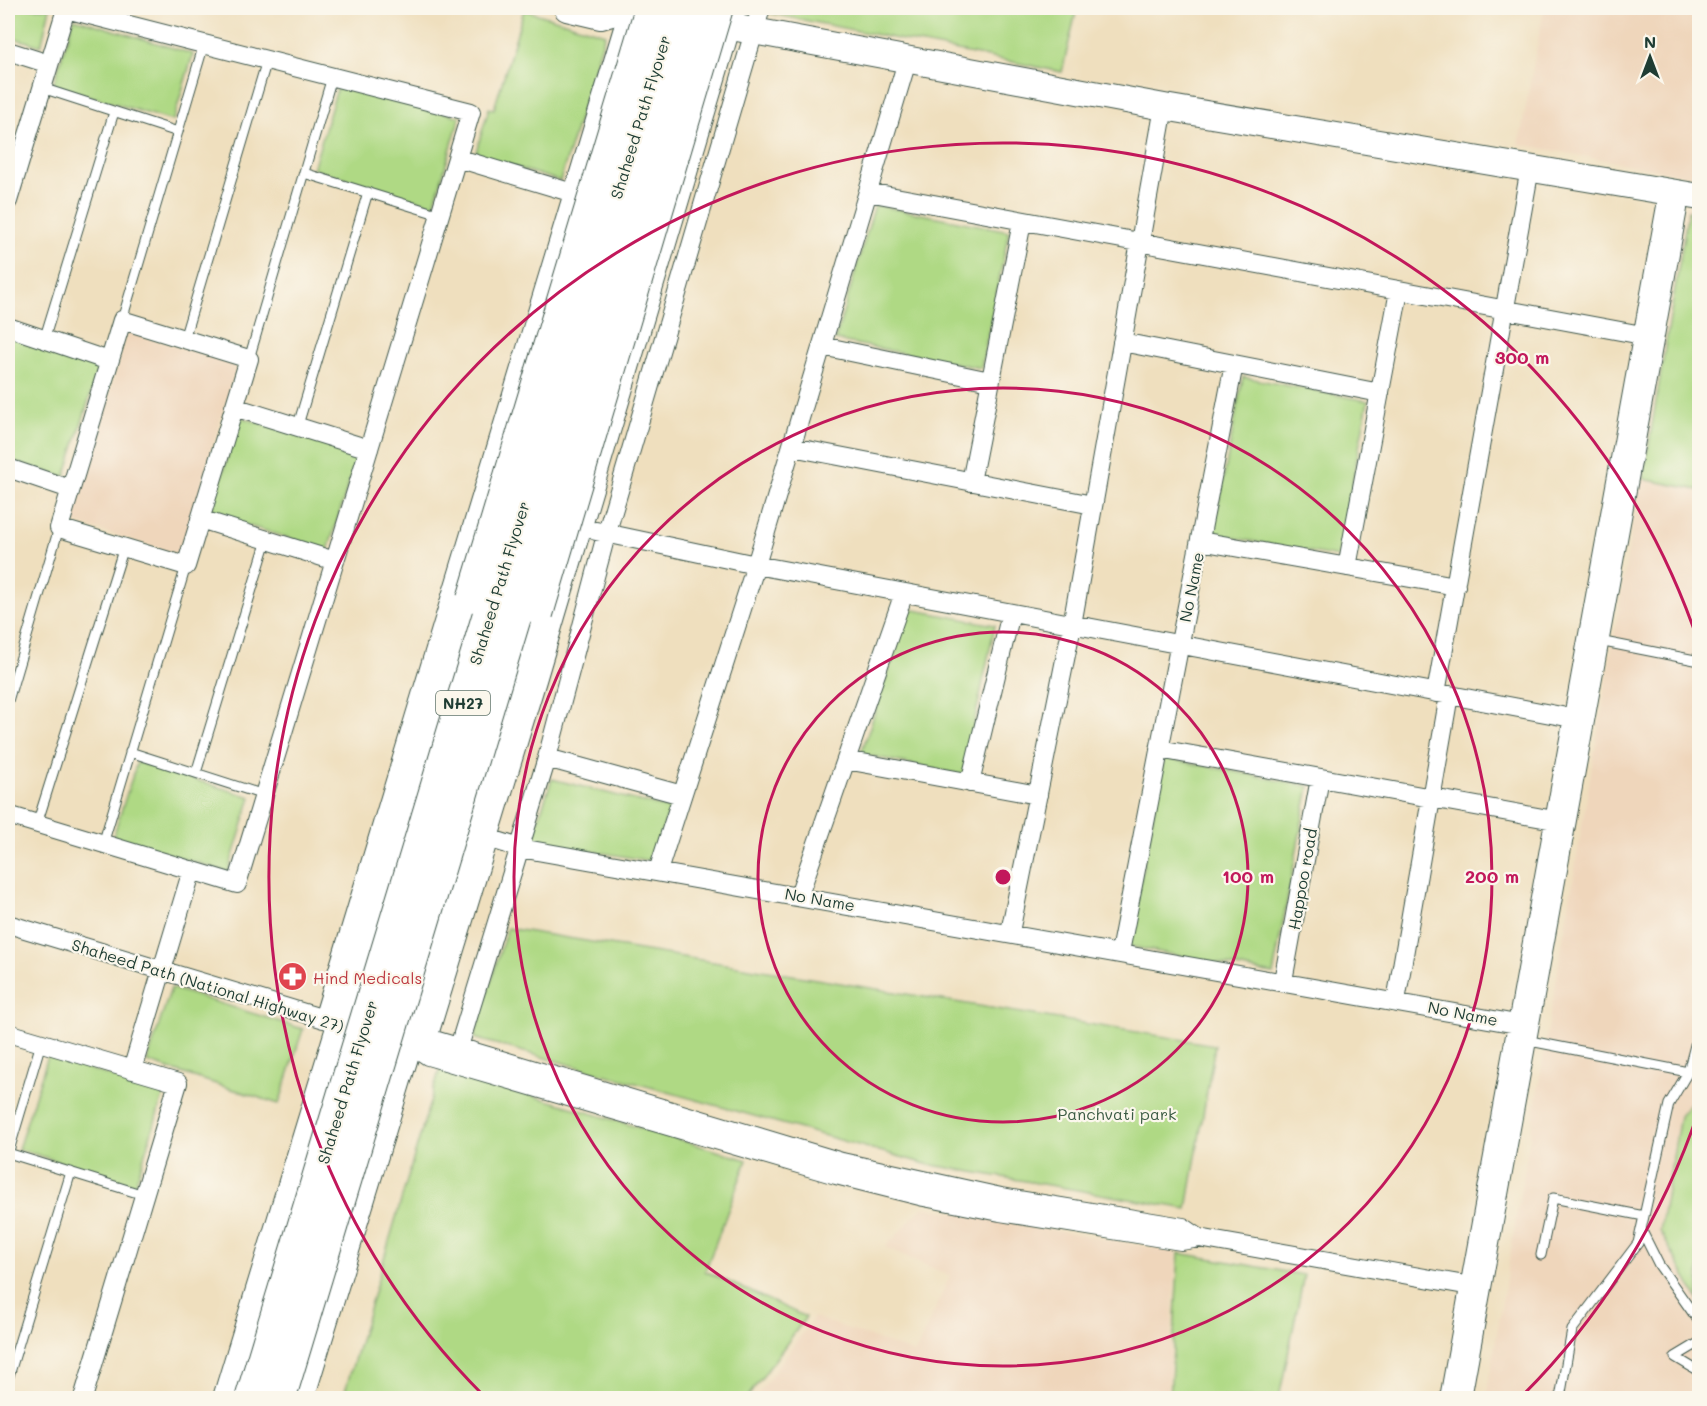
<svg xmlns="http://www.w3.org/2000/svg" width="1707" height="1406" viewBox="0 0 1707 1406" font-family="Mali,sans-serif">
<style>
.built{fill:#efd6bb}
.green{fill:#afd984;stroke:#678b5c;stroke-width:1.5}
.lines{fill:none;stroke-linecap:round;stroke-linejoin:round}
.lane-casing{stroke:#3e5549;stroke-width:11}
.street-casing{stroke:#3e5549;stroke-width:20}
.secondary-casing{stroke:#3e5549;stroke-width:28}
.lane{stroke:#fff;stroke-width:9}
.street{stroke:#fff;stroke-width:18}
.secondary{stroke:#fff;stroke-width:26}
.secondary-bridge-casing{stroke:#3e5549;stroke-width:28;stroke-linecap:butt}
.highway-bridge-casing{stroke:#3e5549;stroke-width:35;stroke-linecap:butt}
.secondary-bridge{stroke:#fff;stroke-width:26}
.highway-bridge{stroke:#fff;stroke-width:33}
.ring{fill:none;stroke:#c2185b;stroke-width:3}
.labels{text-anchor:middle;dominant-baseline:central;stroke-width:4.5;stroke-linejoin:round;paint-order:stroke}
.shield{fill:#fbf7ec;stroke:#61756b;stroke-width:1.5}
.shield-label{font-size:15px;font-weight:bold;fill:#1f3d34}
.street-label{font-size:16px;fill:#1f3d34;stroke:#fbf7ec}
.health-label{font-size:16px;fill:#be3a42;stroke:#fbf7ec;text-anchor:start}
.park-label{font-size:16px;fill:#3c5c44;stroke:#fbf7ec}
.centre{fill:#c2185b;stroke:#fbf7ec;stroke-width:3}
.ring-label{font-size:18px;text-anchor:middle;font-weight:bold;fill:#c2185b;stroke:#fbf7ec;stroke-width:4.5;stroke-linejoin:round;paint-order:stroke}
</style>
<rect width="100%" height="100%" fill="#fbf7ec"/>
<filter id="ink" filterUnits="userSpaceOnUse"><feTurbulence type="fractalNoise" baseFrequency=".0167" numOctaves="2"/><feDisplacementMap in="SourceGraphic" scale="12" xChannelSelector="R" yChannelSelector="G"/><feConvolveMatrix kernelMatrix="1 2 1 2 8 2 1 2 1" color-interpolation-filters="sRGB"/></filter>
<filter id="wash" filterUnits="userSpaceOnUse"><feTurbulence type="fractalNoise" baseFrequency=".008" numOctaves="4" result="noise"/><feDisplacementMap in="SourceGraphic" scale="24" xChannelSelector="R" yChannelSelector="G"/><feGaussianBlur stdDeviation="1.35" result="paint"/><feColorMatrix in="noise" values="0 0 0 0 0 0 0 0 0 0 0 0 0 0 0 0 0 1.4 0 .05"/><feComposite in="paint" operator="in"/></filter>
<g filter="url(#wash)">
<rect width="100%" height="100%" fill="#efdfbe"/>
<path class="built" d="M1544 8H1699V178L1519 144Z
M1686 207 1700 209 1699 1398H1486Z
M128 332 237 365 180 554 71 522Z
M923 1207 1176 1252 1168 1398H755L814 1317 915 1353 950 1276 885 1247Z"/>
<path class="green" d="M8 8H50L41 46 8 36Z
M769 8H1077L1062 72 768 13Z
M524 10 605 34 560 181 475 155 489 108 494 109Z
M74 18 193 54 173 121 53 85Z
M339 82 460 117 434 205 313 169Z
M875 205 1009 231 981 368 835 340Z
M1688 211 1700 213 1699 490 1643 479Z
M8 336 100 364 65 477 8 460Z
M1243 377 1368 401 1338 557 1213 534Z
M240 417 358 453 328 550 210 514Z
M909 609 995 625 963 775 861 754Z
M1164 758 1309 786 1273 974 1128 946Z
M137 762 251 797 228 872 113 837Z
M552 779 670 809 651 861 531 841Z
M507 928 1215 1045 1187 1209 926 1164 474 1038Z
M171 988 303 1029 279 1104 147 1062Z
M48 1056 164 1093 135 1185 18 1149Z
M440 1068 747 1160 705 1271 806 1317 747 1398H343Z
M1699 1093V1301L1660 1231 1680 1116Z
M1179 1253 1304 1275 1279 1398H1170Z"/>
</g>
<g filter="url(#ink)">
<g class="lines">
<defs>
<path id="lane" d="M42 88 178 132
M304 173 440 215
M122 320 204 44
M184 339 267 60
M44 340 114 112
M249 359 332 77
M298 425 368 192
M1599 641 1700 661
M8 701 59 528
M130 752 264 795
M196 773 267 540
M37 824 124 547
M103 844 186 566
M1525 1040 1688 1072
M8 1153 144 1195
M8 1154 41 1043
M1641 1229 1659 1265 1700 1323
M1541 1255 1553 1198 1644 1216
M1700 1342 1675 1357 1700 1372
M8 1379 71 1172
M1560 1398 1572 1330 1638 1243 1669 1104 1688 1072 1700 1026"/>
<path id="street" d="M8 51 49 64
M457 158 573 193
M868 192 1642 335
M8 201 66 9 471 112 237 884 8 815
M122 320 249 359 186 566 59 528Z
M8 327 109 361
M1122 342 1380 393
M822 346 990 381
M234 407 369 449
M792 447 1093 505
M8 468 70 489
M971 482 1022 222
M200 519 335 561
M596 531 756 565 1572 718
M1200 541 1456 586
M1347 567 1399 291
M1436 693 1530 168
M1159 749 1565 822
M547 758 682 795
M846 760 1038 795
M970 783 1011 613
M488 838 520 848 1528 1026
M658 871 756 565 908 58
M799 895 904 593
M8 924 351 1027
M1010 932 1072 625 1164 107
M1120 952 1234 364
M1283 981 1320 778
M1396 1001 1449 695
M323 1019 629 8
M8 1033 178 1083 83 1398
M428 1038 538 677 737 8
M400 1041 409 1043 428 1056 836 1175 924 1197 1000 1212 1181 1241 1199 1238 1482 1288
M417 1041 428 1038 842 1162 1001 1197 1183 1227 1199 1238
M454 1063 547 758 606 535 761 8
M132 1070 192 870
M1449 1398 1666 206 1674 192
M1462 1398 1678 209 1674 192"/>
<path id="secondary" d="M567 8 601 16 629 8
M629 8 1164 107 1700 197
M226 1398 470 599
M301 1398 540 614"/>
</defs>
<use href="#lane" class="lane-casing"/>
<use href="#street" class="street-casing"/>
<use href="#secondary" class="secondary-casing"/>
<use href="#lane" class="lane"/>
<use href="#street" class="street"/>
<use href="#secondary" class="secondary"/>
<defs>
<path id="secondary-bridge" d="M470 599 648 8
M540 614 720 8"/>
<path id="highway-bridge" d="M252 1398 673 8
M279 1398 698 8"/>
</defs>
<use href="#secondary-bridge" class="secondary-bridge-casing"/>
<use href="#highway-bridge" class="highway-bridge-casing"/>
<use href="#secondary-bridge" class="secondary-bridge"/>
<use href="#highway-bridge" class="highway-bridge"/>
</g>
</g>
<g class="ring">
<circle cx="1003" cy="877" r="245"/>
<circle cx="1003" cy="877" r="489"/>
<path d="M1699 1110A734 734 0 0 1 1522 1396M484 1396A734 734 0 1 1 1699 644"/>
</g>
<defs>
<symbol id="pharmacy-disc" viewBox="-11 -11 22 22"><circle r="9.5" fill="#e0444e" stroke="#fbf7ec"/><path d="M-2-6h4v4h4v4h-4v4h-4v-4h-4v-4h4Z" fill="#fff"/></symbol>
</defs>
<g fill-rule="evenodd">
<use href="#pharmacy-disc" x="276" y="960" width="33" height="33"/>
</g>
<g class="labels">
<rect class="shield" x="436" y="691" width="54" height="24" rx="4.5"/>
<g class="shield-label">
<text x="463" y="703">NH27</text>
</g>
<g class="street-label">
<text transform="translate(640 117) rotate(-73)">Shaheed Path Flyover</text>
<text transform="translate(499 583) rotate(-73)">Shaheed Path Flyover</text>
<text transform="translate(1191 587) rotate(-79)">No Name</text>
<text transform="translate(1302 879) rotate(-80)">Happoo road</text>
<text transform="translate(820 899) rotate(10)">No Name</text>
<text transform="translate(208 985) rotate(17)">Shaheed Path (National Highway 27)</text>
<text transform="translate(1463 1013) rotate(11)">No Name</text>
<text transform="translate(347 1082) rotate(-73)">Shaheed Path Flyover</text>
</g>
<g class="health-label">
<text x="313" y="977">Hind Medicals</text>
</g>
<g class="park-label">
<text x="1117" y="1113">Panchvati park</text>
</g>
</g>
<circle cx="1003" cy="877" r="9" class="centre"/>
<g class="ring-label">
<text x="1522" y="364">300 m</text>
<text x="1248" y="883">100 m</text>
<text x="1492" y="883">200 m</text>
</g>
<rect width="1707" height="1406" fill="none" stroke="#fbf7ec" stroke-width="30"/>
<g transform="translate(1650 57)" stroke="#fbf7ec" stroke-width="4.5" paint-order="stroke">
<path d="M0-4.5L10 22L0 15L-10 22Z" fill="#1f3d34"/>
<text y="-9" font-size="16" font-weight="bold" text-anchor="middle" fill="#1f3d34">N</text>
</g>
</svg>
